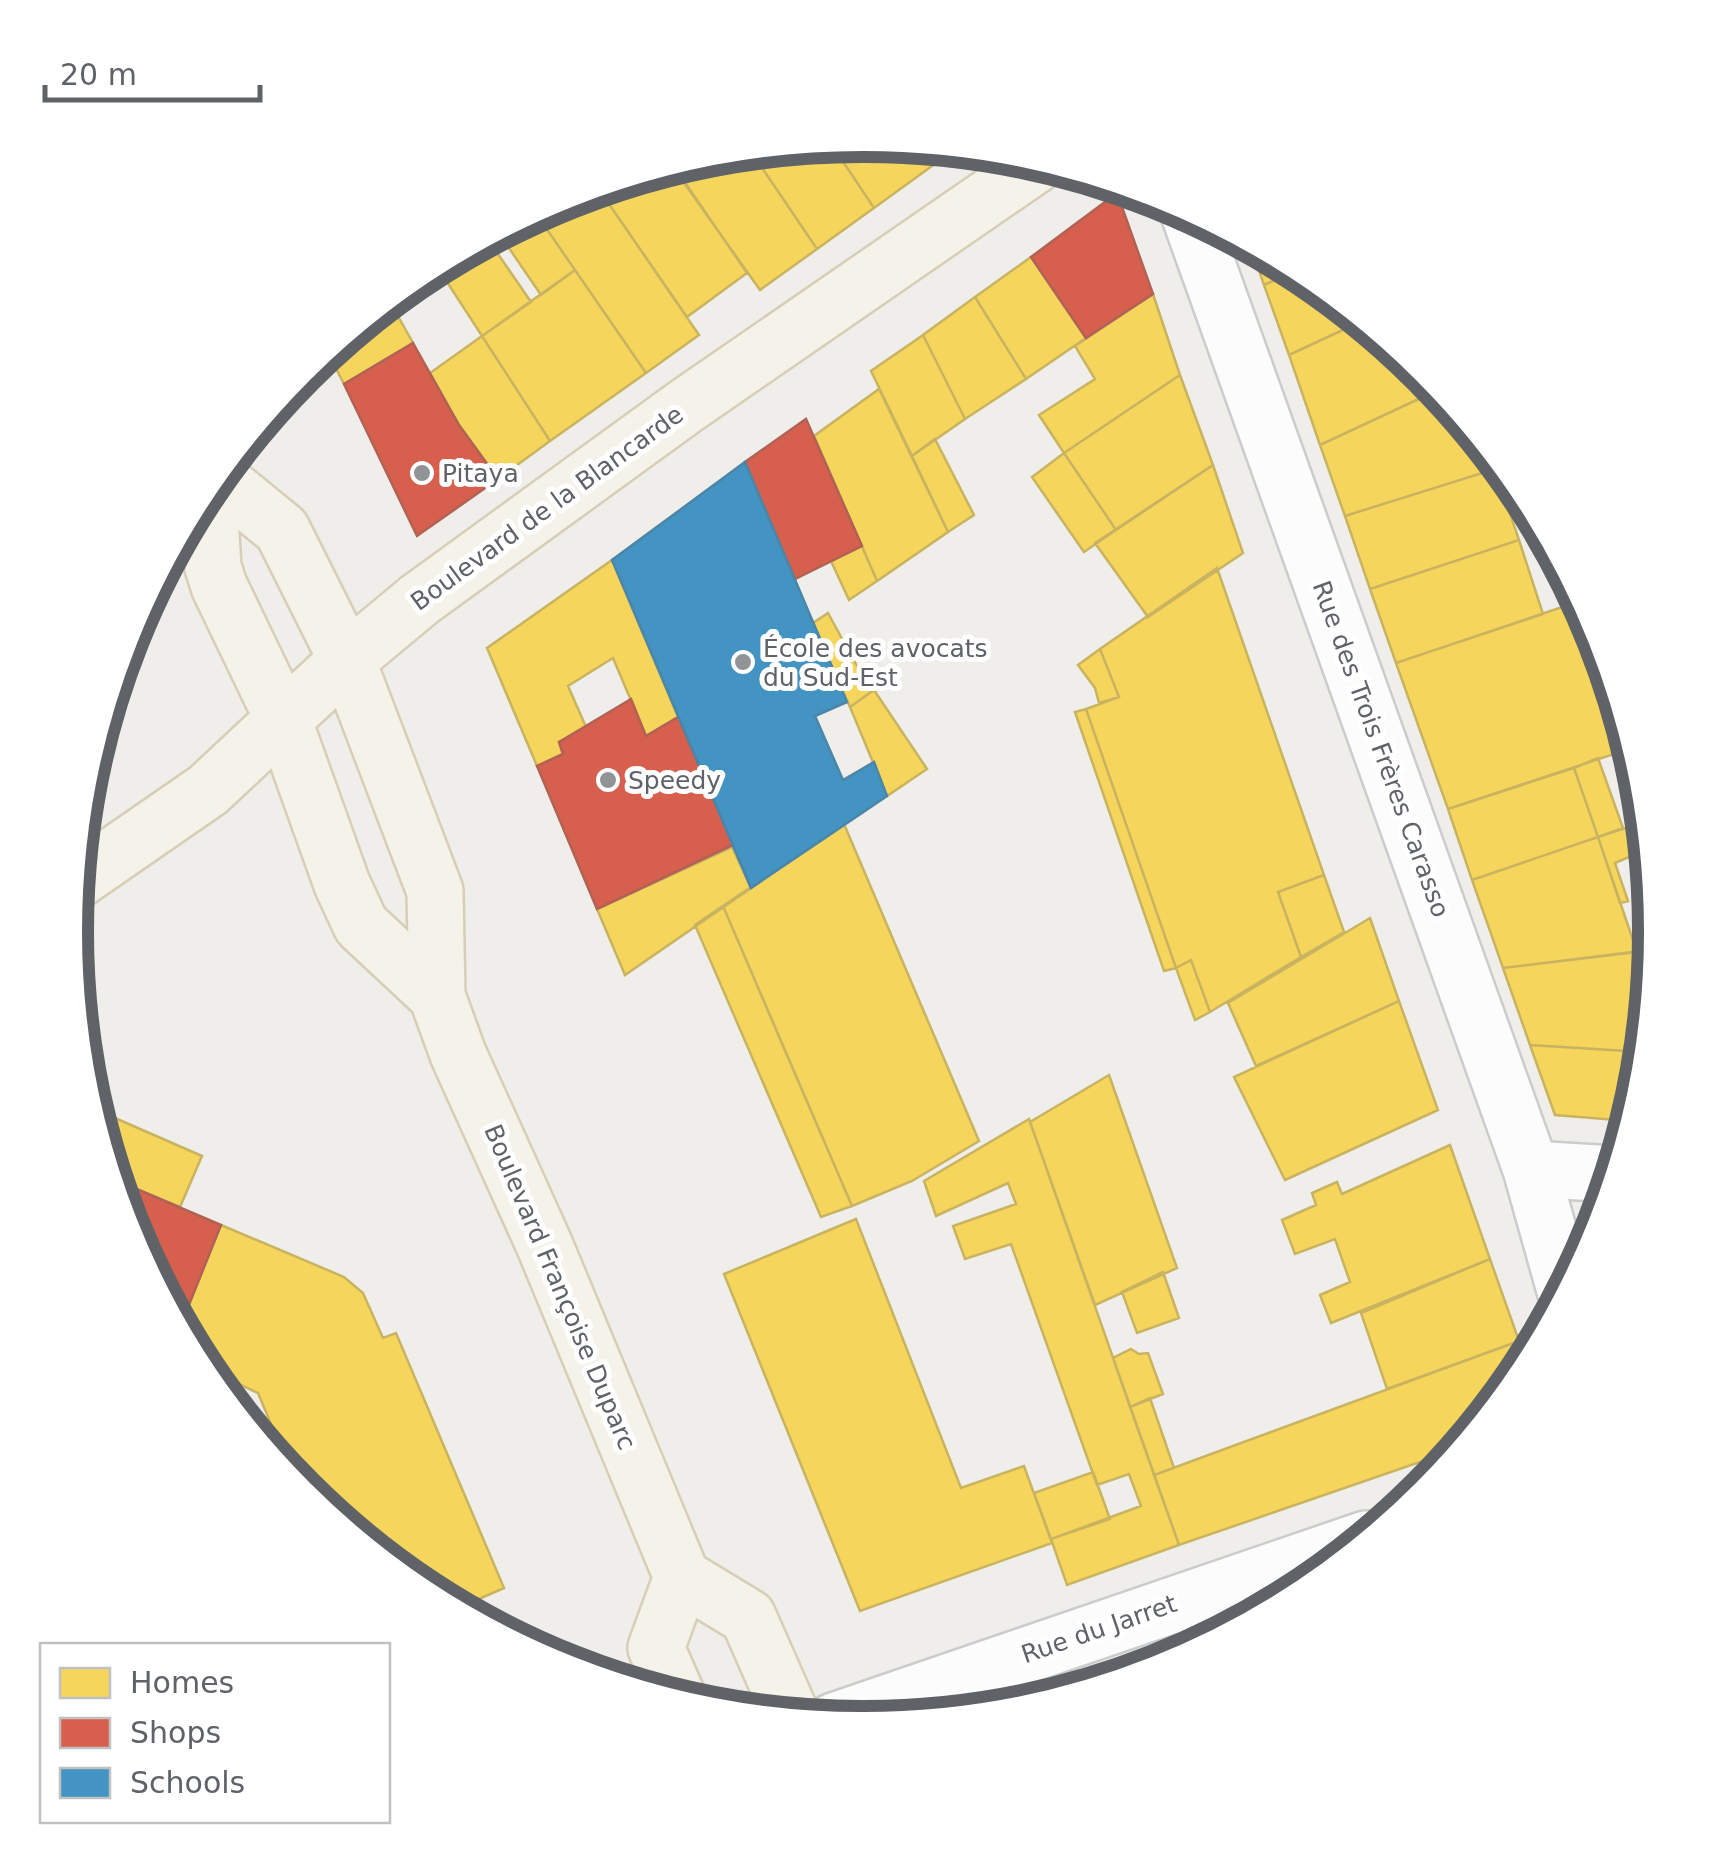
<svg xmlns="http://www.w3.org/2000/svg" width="1725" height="1863" viewBox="0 0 1725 1863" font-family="'DejaVu Sans',sans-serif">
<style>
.homes{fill:#f6d55c;stroke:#c9b360;stroke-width:2.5}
.shops{fill:#d6604d;stroke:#b26155;stroke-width:2.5}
.schools{fill:#4393c3;stroke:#4b85a8;stroke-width:2.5}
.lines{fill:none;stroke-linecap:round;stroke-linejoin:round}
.minor-casing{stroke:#cbcccc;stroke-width:60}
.major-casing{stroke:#d7ceb8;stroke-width:60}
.minor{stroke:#fdfcfc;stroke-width:55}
.major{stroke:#f4f2e9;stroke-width:55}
.poi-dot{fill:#919496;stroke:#fff;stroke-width:4}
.labels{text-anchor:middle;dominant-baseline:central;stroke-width:10;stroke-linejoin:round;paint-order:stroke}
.poi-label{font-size:25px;fill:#5f6368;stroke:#fff;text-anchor:start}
.street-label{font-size:25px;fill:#5f6368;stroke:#fff}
.rim{fill:none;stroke:#5f6368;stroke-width:12}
</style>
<rect width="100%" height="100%" fill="#efeeea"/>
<path class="homes" d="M863 139 917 144 932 166 874 208 830 142Z
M830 142 874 208 817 249 750 150Z
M917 144 958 148 932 166Z
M750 150 817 249 760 290 682 180 722 153Z
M673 165 747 273 687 317 598 188Z
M598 188 699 335 646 373 535 212 560 199Z
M535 212 575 270 541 295 498 232Z
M487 238 531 302 482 336 436 265Z
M1250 244 1298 270 1264 285Z
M1031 257 1086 338 1026 379 975 297Z
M575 270 646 373 550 441 482 336Z
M1298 270 1362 321 1289 355 1264 285Z
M1153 294 1180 375 1064 453 1039 415 1095 379 1075 346Z
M975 297 1026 379 965 419 923 335Z
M389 300 413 343 344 384 327 351Z
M1362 321 1423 372 1438 390 1320 445 1289 355Z
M923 335 965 419 912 456 871 371Z
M482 336 550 441 498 479 459 425 430 373Z
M1180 375 1213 465 1116 530 1064 453Z
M879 389 948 532 877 581 814 436Z
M1438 390 1489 452 1495 469 1345 516 1320 445Z
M935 439 974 515 948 532 912 456Z
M1064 453 1116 530 1084 552 1032 477Z
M1213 465 1243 553 1148 617 1095 543Z
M1495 469 1519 540 1370 589 1345 516Z
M1519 540 1543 614 1396 663 1370 589Z
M862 546 877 581 849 600 831 561Z
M612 560 678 717 646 736 613 658 568 686 586 727 559 742 563 754 537 766 487 648Z
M1217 568 1324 875 1278 892 1301 957 1210 1012 1191 960 1176 968 1086 709 1119 697 1100 649Z
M1580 601 1595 629 1621 716 1607 721 1617 753 1448 809 1396 663Z
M828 613 871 692 850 707 813 623Z
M1100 649 1119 697 1099 703 1095 688 1078 665Z
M874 690 927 769 887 796 850 707Z
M1086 709 1176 968 1164 971 1075 712Z
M1598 758 1623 828 1598 837 1574 768Z
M1574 768 1598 837 1472 880 1448 809Z
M1644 822 1645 831 1631 836 1636 854 1615 863 1628 901 1620 903 1598 837Z
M844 824 979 1141 912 1181 852 1206 723 906Z
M1598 837 1637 952 1503 968 1472 880Z
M732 847 751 888 625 975 597 909Z
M1324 875 1344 932 1301 957 1278 892Z
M723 906 774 1025 852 1206 821 1217 695 925Z
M1370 918 1399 1001 1256 1066 1228 1003Z
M1649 950 1641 1013H1647L1643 1052 1530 1045 1503 968Z
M1191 960 1210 1012 1195 1020 1176 968Z
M1399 1001 1438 1110 1285 1180 1234 1077Z
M1530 1045 1643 1052 1640 1087 1629 1121 1555 1115Z
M1109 1075 1177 1268 1095 1305 1030 1122Z
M92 1108 202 1156 180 1207 113 1179Z
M1029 1119 1179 1545 1067 1585 1051 1539 1141 1506 1129 1474 1097 1485 1011 1244 965 1259 953 1226 1016 1204 1008 1183 936 1216 924 1181Z
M1450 1145 1490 1259 1331 1323 1320 1295 1350 1282 1335 1239 1295 1254 1282 1220 1316 1205 1312 1193 1337 1182 1342 1194Z
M856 1219 961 1488 1024 1466 1052 1543 860 1611 724 1274Z
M221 1225 344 1277 363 1293 383 1338 396 1333 504 1588 456 1609 422 1590 302 1491 289 1476 292 1474 258 1393 201 1366 180 1327Z
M1490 1259 1519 1341 1387 1389 1361 1313Z
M1163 1272 1179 1318 1137 1333 1122 1292Z
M1519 1341 1526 1362 1521 1372 1458 1449 1179 1545 1154 1475Z
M1131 1349 1139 1354 1148 1353 1163 1394 1130 1407 1113 1358Z
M1150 1398 1174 1468 1154 1475 1130 1407Z
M272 1426 292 1474 289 1476 257 1437Z
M1093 1472 1110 1519 1051 1539 1034 1493Z"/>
<path class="shops" d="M1117 193 1153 294 1086 338 1031 257Z
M413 343 459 425 498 479 417 536 344 384Z
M806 419 862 546 795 579 745 462Z
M631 699 646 736 678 717 733 845 597 909 537 766 563 754 559 742Z
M113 1179 221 1225 180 1327 130 1234Z"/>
<path class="schools" d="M745 462 847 702 815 716 843 780 874 762 887 796 751 888 612 560Z"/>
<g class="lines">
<defs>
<path id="minor" d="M1188 211 1531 1169 1565 1290
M1531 1169 1613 1174
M834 1721 1366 1539"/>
<path id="major" d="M216 476 282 530 347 660 435 891 437 996 458 1054 544 1244 682 1577 748 1617 792 1717
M208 485 213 567 219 586 283 719 342 884 361 925 437 996
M75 882 208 790 347 660 419 600 686 406 1041 161
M679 1700 656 1648 682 1577"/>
</defs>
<use href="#minor" class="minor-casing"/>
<use href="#major" class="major-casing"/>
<use href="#minor" class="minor"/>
<use href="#major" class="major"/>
</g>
<g class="poi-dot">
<circle cx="422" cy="473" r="10"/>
<circle cx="743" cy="662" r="10"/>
<circle cx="608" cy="780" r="10"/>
</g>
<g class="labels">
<g class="poi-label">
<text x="442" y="473">Pitaya</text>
<text x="763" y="648">École des avocats<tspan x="763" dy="29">du Sud-Est</tspan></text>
<text x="628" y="780">Speedy</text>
</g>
<g class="street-label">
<text transform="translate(547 508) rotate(-36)">Boulevard de la Blancarde</text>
<text transform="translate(1381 749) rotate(70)">Rue des Trois Frères Carasso</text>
<text transform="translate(560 1287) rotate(67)">Boulevard Françoise Duparc</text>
<text transform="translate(1099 1629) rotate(-19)">Rue du Jarret</text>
</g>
</g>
<path d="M0 0H1725V1863H0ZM862 157H864A774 774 0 0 1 1638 931V932A774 774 0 0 1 864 1706H862A774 774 0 0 1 88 932V931A774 774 0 0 1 862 157Z" fill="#fff" fill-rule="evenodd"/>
<path class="rim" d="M862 157H864A774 774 0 0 1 1638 931V932A774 774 0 0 1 864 1706H862A774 774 0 0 1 88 932V931A774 774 0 0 1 862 157Z"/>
<rect x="40" y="1643" width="350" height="180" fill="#ffffff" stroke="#bfc1c3" stroke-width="2.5"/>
<rect x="60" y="1668" width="50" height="30" fill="#f6d55c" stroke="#bfc1c3" stroke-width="2.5"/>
<text x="130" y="1693" font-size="30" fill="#5f6368">Homes</text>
<rect x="60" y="1718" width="50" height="30" fill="#d6604d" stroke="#bfc1c3" stroke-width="2.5"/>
<text x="130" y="1743" font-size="30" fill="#5f6368">Shops</text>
<rect x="60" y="1768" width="50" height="30" fill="#4393c3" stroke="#bfc1c3" stroke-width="2.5"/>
<text x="130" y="1793" font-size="30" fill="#5f6368">Schools</text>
<path d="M45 85v15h215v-15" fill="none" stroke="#5f6368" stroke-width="5"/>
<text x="60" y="85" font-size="30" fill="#5f6368" stroke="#ffffff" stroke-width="8" paint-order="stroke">20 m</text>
</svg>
